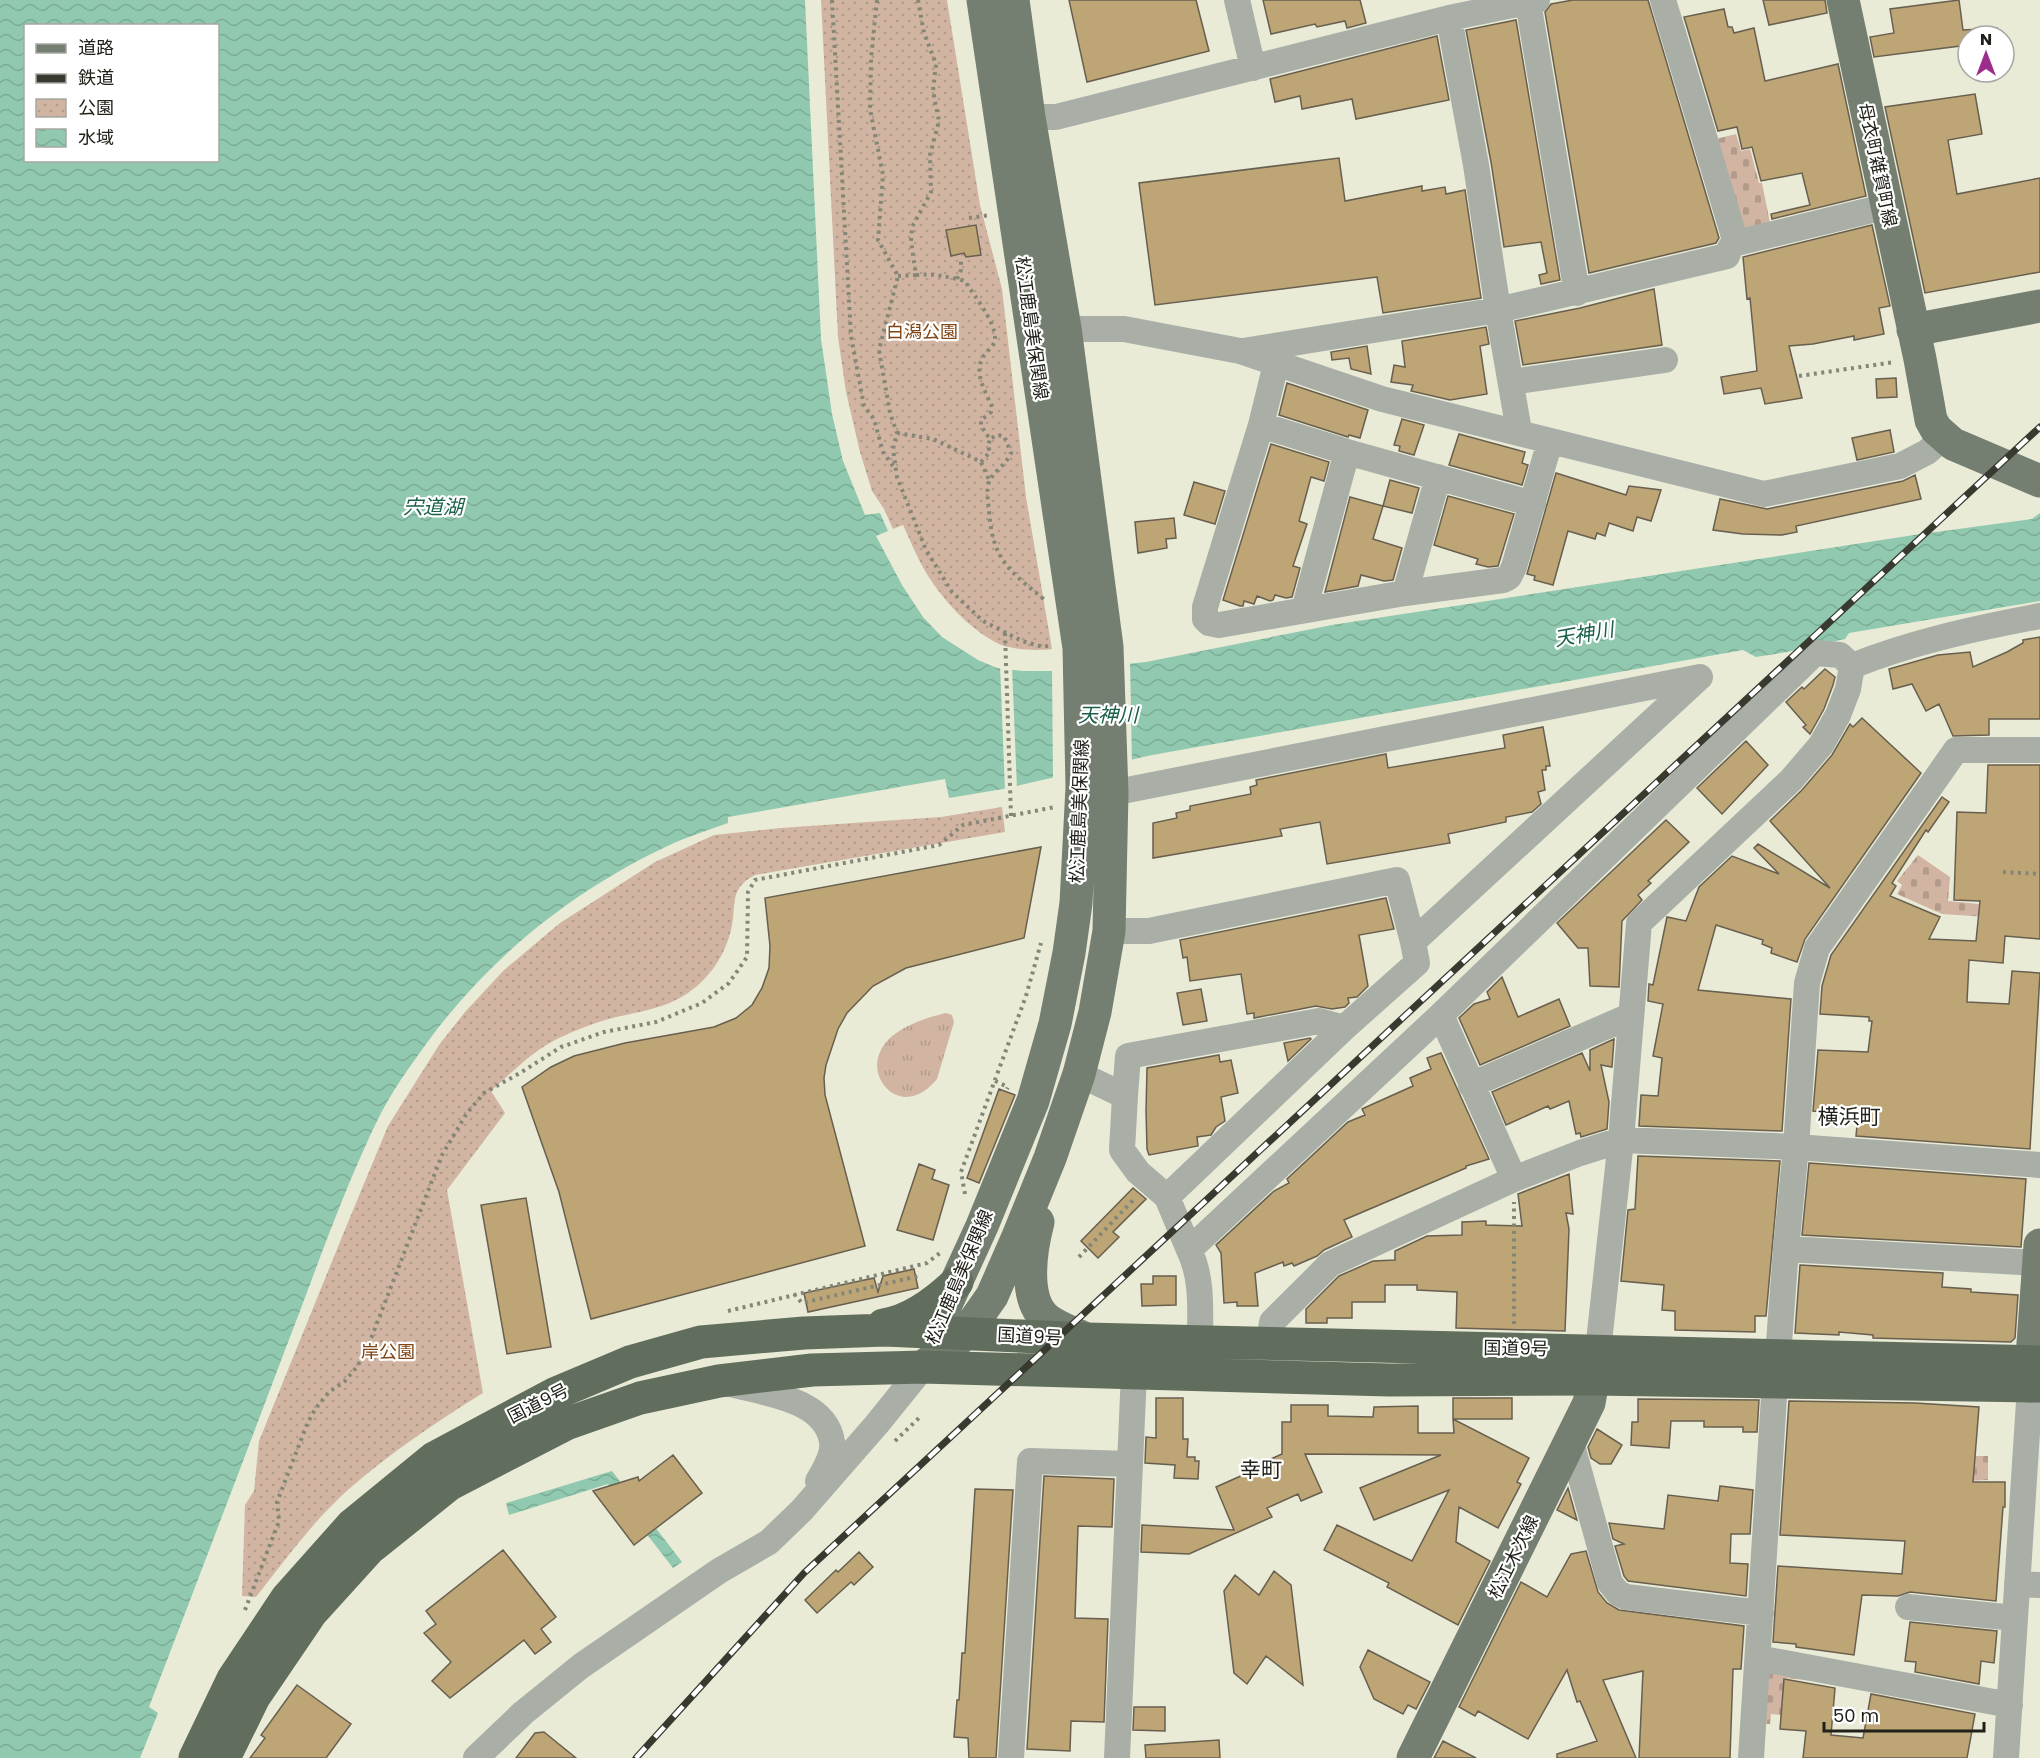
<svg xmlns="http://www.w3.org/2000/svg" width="2040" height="1758" viewBox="0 0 2040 1758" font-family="Poppins,'Noto Sans JP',sans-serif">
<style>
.grass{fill:url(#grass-tufts)}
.cemetery{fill:url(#cemetery-stones)}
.park{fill:url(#park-dots)}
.water{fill:url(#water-waves);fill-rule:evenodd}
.pier{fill:#e9ebd6}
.building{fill:#bda576;stroke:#685f4f;stroke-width:1.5}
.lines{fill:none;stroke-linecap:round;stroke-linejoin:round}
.path{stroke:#848677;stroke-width:4;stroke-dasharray:3 4.5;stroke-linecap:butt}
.minor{stroke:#a9afa7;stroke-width:26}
.major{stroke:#747e71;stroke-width:33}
.highway{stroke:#616d5d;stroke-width:33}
.rail-casing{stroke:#38392f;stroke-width:7}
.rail{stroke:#fff;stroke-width:4.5;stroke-dasharray:14;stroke-linecap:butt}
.labels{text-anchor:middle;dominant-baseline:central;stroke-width:4.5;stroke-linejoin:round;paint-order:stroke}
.street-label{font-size:18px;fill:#202119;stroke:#fff}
.park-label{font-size:18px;fill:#7f4614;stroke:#fff}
.water-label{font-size:20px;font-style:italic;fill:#1b6048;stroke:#fff}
.quarter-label{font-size:21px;fill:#202119;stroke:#fff}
</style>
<defs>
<pattern id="grass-tufts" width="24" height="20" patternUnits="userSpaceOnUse" patternTransform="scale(1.5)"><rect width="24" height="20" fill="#d1b5a2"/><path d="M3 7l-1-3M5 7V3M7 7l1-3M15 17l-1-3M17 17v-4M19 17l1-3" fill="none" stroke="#b39b8b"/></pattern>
<pattern id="cemetery-stones" width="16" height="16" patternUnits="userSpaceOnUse" patternTransform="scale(1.5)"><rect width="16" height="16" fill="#d1b5a2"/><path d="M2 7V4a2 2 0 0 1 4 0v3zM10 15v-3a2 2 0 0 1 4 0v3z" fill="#b39b8b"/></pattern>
<pattern id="park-dots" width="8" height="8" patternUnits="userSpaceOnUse" patternTransform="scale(1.5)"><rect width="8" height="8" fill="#d1b5a2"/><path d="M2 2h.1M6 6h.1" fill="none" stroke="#b39b8b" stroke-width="1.8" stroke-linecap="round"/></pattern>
<pattern id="water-waves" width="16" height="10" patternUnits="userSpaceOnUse" patternTransform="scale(1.5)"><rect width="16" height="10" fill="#90c9af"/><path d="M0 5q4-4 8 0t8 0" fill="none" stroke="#7cac96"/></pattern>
</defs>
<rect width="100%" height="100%" fill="#e9ebd6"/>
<path class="grass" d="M946 1013 952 1015 954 1022 937 1079C930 1088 918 1097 906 1097 884 1096 871 1071 880 1052 890 1029 924 1018 946 1013Z"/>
<path class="cemetery" d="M1736 134 1741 151 1750 149 1759 183H1762L1771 228 1743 231 1716 139Z
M1918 855 1950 877 1948 901 1988 905 1987 917 1942 914 1897 894 1902 885 1897 881Z
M1971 1456H1988V1480L1935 1482Z
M1763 1662 1837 1683 1784 1678 1781 1715 1771 1714 1770 1724H1760Z"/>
<path class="park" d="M821 0H947L980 205 1002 289 1026 497 1052 649C1036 651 1011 650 997 643 968 628 942 599 925 571 917 557 910 540 903 525L893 529 884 509 872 491 860 452 846 392 838 337Z
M1002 807 1005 832 755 875C728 889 737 905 731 930 725 955 710 978 688 993 662 1011 631 1012 602 1021 578 1029 552 1039 532 1055 518 1066 504 1079 491 1091L505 1113 447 1190 483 1393C436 1422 390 1453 349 1489 313 1521 285 1560 256 1597L242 1596 245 1505 254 1491 259 1441 346 1227 388 1126 439 1045 465 1012 504 970 560 923 655 862 714 835 780 828 941 817Z"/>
<path class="water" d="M0 0H805L821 339 832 414 843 461 865 515 880 513 888 531 876 536 902 585 923 617 942 637 978 660 997 668 1023 671H1057L1146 662 1332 625 1914 535 2032 519 2040 513V601L1849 633 1845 639 1787 652 1756 657 1743 650 1152 755 1003 789 949 798 945 779 728 817V823C711 829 693 835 676 842 578 887 493 953 429 1040 410 1066 392 1091 378 1119 342 1193 315 1273 285 1350 240 1469 195 1588 149 1707L158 1713 140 1758H0ZM26 26H218V160H26Z
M612 1471 682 1562 673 1568 608 1484 509 1515 506 1503Z"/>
<path class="pier" d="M1130 661 1132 763 1053 781 1052 668Z
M1000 665 1012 667 1017 789 1005 791Z"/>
<path class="building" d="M1069 0H1196L1209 51 1087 82Z
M1263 0H1360L1366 23 1347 28 1345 21 1317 27 1315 24 1271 34Z
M1573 0H1648L1719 238 1716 243 1589 273 1545 12 1551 4Z
M1763 0H1825L1827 13 1769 25Z
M1959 0 1963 30 1997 28 1998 36H1968V45L1874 57 1870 37 1894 33 1890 9Z
M1724 9 1728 27H1732L1734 33 1754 28 1765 81 1838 64 1866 196 1772 219 1771 214 1810 205 1802 173 1761 181 1752 147 1742 149 1737 127 1718 131 1684 17Z
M1516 20 1560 280 1541 284 1539 275 1547 273 1541 242 1504 247 1491 162 1466 30Z
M1437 36 1449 100 1356 119 1352 99 1302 109 1300 96 1275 102 1270 79Z
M1975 94 1982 134 1948 140 1957 194 2040 178V272L1925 293 1885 107Z
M1339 158 1345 201 1422 186V191L1445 187 1446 194 1465 190 1481 298 1383 313 1377 277 1155 305 1139 183Z
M976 225 981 255 966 257 964 253 951 256 946 230Z
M1872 225 1890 306 1879 308 1884 334 1854 340V336L1813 344 1789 346 1802 398 1765 404 1761 388 1724 394 1721 377 1757 371 1750 298 1747 299 1743 257Z
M1654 289 1662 345 1523 365 1515 321 1580 308Z
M1486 327 1489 344 1480 346 1487 394 1450 400 1411 391 1413 385 1391 382 1394 365 1405 367 1402 341Z
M1367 346 1371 374 1351 369 1349 358 1332 360 1331 352Z
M1896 378 1897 397 1877 398 1876 379Z
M1287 383 1368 410 1360 438 1349 435 1348 437 1279 415Z
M1402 419 1424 425 1414 455 1399 451 1400 446 1394 445Z
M1890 430 1894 452 1857 460 1852 438Z
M1459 434 1525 452 1522 463 1528 465 1522 485 1449 465Z
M1271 444 1329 462 1324 481 1311 477 1299 521 1307 524 1293 566 1300 568 1292 597 1286 598 1275 595 1273 600 1270 601 1257 596 1254 604 1244 601 1243 606H1240L1223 600Z
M1556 473 1626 495 1629 486 1661 490 1651 521 1637 517 1633 531 1609 523 1605 536 1597 533 1595 539 1568 531 1553 585 1534 580 1535 576 1527 574Z
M1915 475 1921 499 1796 526 1797 532 1782 535 1743 534 1713 530 1720 499 1767 509 1903 481Z
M1390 480 1419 488 1412 513 1383 506Z
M1194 482 1225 491 1215 524 1184 515Z
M1448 496 1514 514 1498 566 1488 567 1476 564 1478 559 1434 545Z
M1350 497 1383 506 1373 539 1402 548 1393 580 1384 581 1361 575 1358 586 1325 592Z
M1174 518 1176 538 1166 539 1167 548 1138 553 1135 522Z
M2040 637V719H1989V735L1953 736 1939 704 1926 711 1912 684 1893 689 1889 669 1938 655 1970 652 1973 667 2007 652 2023 643V640Z
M1825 669 1835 677 1833 685 1824 709 1810 734 1803 727 1806 725 1786 702 1802 687 1804 689Z
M1862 718 1921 773 1805 939 1797 962 1771 953 1772 948 1762 944 1763 940 1716 925 1698 990 1791 999 1782 1131 1639 1126 1641 1095 1658 1096 1662 1058 1653 1056 1663 1004 1648 1001 1649 984 1653 985 1667 917 1686 921 1699 887 1732 856 1779 874 1754 848 1758 844 1830 888 1770 821 1802 790 1832 755 1850 724 1853 727Z
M1543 727 1550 766H1546V770H1542L1545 790 1538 792 1541 804 1532 812 1506 817V822L1448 834 1450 843 1327 864 1320 822 1280 829 1282 836 1153 858V823L1177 818 1176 813 1190 810V806L1251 794 1250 787 1257 785 1256 780 1386 754 1388 768 1505 748 1503 735Z
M1746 741 1768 765 1722 814 1697 788Z
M1988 765H2040V939L2005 936 2003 963 1969 960 1967 1002 2009 1004 2012 971 2040 973 2030 1149 1856 1136 1858 1115 1813 1111 1818 1050 1868 1052 1872 1021H1869V1017L1820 1014 1822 986 1831 955 1942 797 1949 802 1928 832 1926 830 1892 883 1896 886 1890 896 1940 917 1929 939 1976 941 1980 901 1954 900 1957 812 1986 813Z
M1666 820 1689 842 1648 881 1651 883 1638 895 1642 900 1622 921 1619 987 1590 986 1588 948H1578L1557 923Z
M1041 847 1024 938 906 968 873 986 847 1013 838 1029 826 1065 824 1078 825 1095 865 1246 591 1319 559 1192 522 1087 551 1067 574 1056 625 1043 714 1027 736 1018 752 1005 762 988 769 968 770 946 765 898Z
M1386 898 1394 929 1359 935 1368 986 1357 997 1348 998 1349 1003 1345 1007 1332 1009 1316 1006 1254 1018V1013L1247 1014 1241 974 1190 981 1187 957 1183 958 1180 940Z
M1502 977 1518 1017 1559 999 1570 1026 1480 1065 1459 1018 1474 1004 1490 999 1487 992Z
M1201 989 1207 1021 1183 1025 1177 993Z
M1310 1038 1311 1039 1288 1061 1284 1043Z
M1614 1039 1612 1067 1601 1065 1609 1102 1607 1129 1581 1137 1580 1133 1576 1134 1569 1101 1550 1109 1548 1106 1506 1125 1492 1092 1582 1053 1590 1071V1050Z
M1441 1053 1489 1159 1466 1166V1168L1344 1220 1352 1237 1324 1250 1317 1256 1294 1266 1292 1263 1284 1266 1283 1262 1255 1273 1258 1306H1237V1302L1224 1303 1221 1253 1216 1245 1274 1191 1289 1183 1287 1179 1348 1122 1365 1115 1362 1109 1364 1108 1413 1086 1410 1078 1431 1069 1427 1058Z
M1219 1055 1220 1062 1231 1060 1238 1093 1221 1097 1225 1121 1216 1127 1211 1135 1197 1137 1198 1146 1149 1155 1147 1149 1146 1111 1147 1068Z
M999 1089 1015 1095 979 1183 967 1178Z
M1638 1156 1780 1161 1766 1316H1755V1332L1675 1330V1311L1662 1310 1664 1285 1621 1281 1628 1210 1635 1209Z
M1809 1163 2026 1179 2021 1247 1802 1235Z
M919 1164 935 1170 932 1179 949 1185 933 1240 897 1230Z
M1569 1174 1573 1214 1566 1213 1569 1229 1565 1331 1456 1328 1457 1292 1417 1290V1285H1385V1302H1352V1318H1327V1323H1306V1309L1339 1276 1373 1261 1395 1260V1251L1427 1236 1462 1235V1222L1486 1221V1225L1522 1226 1518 1194Z
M1133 1188 1146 1199 1113 1232 1119 1237 1098 1258 1081 1241Z
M526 1198 551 1347 507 1354 481 1205Z
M1800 1265 1943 1273 1942 1287 1971 1289V1292L2018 1295 2015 1338 2011 1342 1873 1338V1335L1839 1332V1335L1795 1333Z
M914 1269 918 1288 808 1312 804 1293 874 1278 878 1292 883 1276Z
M1153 1276H1176V1305L1142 1306 1141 1284H1153Z
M1156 1398H1183V1439H1188L1187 1457H1195V1461H1199L1198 1479 1174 1478 1175 1465 1145 1463 1146 1437 1156 1438Z
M1453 1398H1512V1419H1453Z
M1638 1399 1759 1400 1757 1432H1743V1427H1704V1421H1671L1669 1448 1631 1445 1632 1422H1638Z
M1789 1401 1915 1403 1979 1407 1973 1482H2005V1507H2003L1996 1601 1910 1592 1898 1596 1862 1595 1854 1655 1796 1647V1644L1773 1642 1778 1566 1902 1574 1905 1541 1780 1535Z
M1291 1405H1328V1416L1373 1417 1374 1407 1418 1406V1433H1454L1453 1419 1529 1458 1517 1482 1521 1484 1498 1528 1459 1507 1456 1542 1490 1561 1458 1625 1387 1587 1389 1583 1324 1550 1337 1525 1412 1561 1449 1490 1374 1520 1360 1488 1441 1455 1305 1454 1322 1492 1301 1501 1298 1494 1267 1508 1272 1517 1189 1554 1141 1552 1142 1525 1234 1530 1216 1487 1243 1475 1242 1472 1282 1454V1422H1291Z
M1597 1429 1622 1445 1611 1464H1600L1591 1458 1588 1447Z
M673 1455 702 1493 634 1545 593 1491 638 1477 639 1481Z
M1044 1476 1114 1479 1112 1527 1078 1526 1075 1618 1108 1619 1104 1722 1071 1721 1070 1751 1027 1749Z
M1720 1486 1753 1490 1750 1534H1731L1730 1563 1748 1564 1746 1596 1628 1581 1624 1576 1615 1546 1624 1544 1613 1539 1609 1523 1664 1529 1668 1495 1718 1501Z
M1568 1488 1577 1520 1557 1510Z
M975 1489 1013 1490 996 1758H969L968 1738 954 1737 957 1700H959L962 1653H965Z
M503 1550 556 1617 541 1629 551 1642 535 1654 524 1640 450 1698 432 1681 451 1662 424 1633 436 1624 426 1611Z
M1586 1551 1598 1592 1607 1603 1619 1610 1744 1626 1741 1669H1733L1730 1758H1639L1643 1671 1603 1680 1636 1758H1557V1754L1597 1741 1580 1701 1577 1702 1567 1670 1528 1739 1478 1711 1475 1716 1459 1707 1521 1582 1547 1597 1571 1554Z
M859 1552 873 1567 854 1585 851 1582 817 1613 805 1600 836 1570 838 1572Z
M1274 1571 1291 1585 1303 1685 1266 1656 1247 1684 1234 1673 1224 1591 1235 1575 1259 1595Z
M1910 1622 1997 1631 1994 1663 1981 1661 1979 1684 1915 1672 1916 1662 1905 1661Z
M1368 1650 1430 1682 1416 1709 1408 1705 1403 1714 1374 1699 1360 1667Z
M1784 1679 1835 1688 1831 1735 1863 1738 1871 1694 1975 1714 1967 1758H1803L1806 1731 1780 1729Z
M297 1685 351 1724 326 1758H250L265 1738 261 1735Z
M1134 1707H1165V1731L1133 1730Z
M544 1732 576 1758H516L535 1733Z
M1219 1740 1220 1758H1146L1145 1745Z
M1443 1741 1476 1758H1434Z"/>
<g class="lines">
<path class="path" d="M832 0 851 336 864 406 874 419 883 452 895 469
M877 0 871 59 870 109 883 175 878 240 898 276 879 350 890 413 897 433 893 449 897 477 926 550 952 592 983 621 1022 641 1043 647 1052 645
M969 218 990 215
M916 275C934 273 948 277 965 281 974 296 996 322 995 339 995 345 989 349 985 354 972 371 985 390 992 407L991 412 981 420V426L990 439 997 435 1004 436 1011 453C1006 465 991 474 989 482 986 491 988 501 989 510 992 559 1009 571 1045 600
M898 276 916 275 911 241 912 227 931 192 930 155 939 121 933 91 936 64 924 33 918 0
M957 279 961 270V260
M1799 376 1895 362
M897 433 933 439 969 456 981 462 989 480
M981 462 990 452 988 446 990 439
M1005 633 1011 816
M2003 872 2040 874
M995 1081 1008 1087 1007 1089
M965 1194 961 1172 1026 996 1041 943
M1079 1257 1135 1198
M794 1294 802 1303 919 1276
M728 1311 927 1263 940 1253
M1514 1324V1202
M895 1441 921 1416
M245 1610 279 1521 277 1502 308 1422 316 1408 329 1392 345 1381 356 1368 365 1354 442 1155 467 1113 484 1093 520 1073 561 1047 604 1032 656 1022 702 1003 729 983 747 957 748 892 755 880 939 845 963 825 1055 807"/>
<path class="minor" d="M1237 0 1253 68
M1663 0 1736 243
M1528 2 1577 293
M1449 18 1476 165 1498 310 1519 431
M1029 117H1056L1449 18 1537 0
M1048 329H1124L1240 351 1382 399 1764 494 1900 466 1927 452 1944 437
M1243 351 1498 310 1727 256 1730 248 1736 243 1888 206
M1276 364 1261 425 1205 607V619L1209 623 1219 625 1405 593 1503 580 1509 577 1514 567 1550 441
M1511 382 1665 360
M1261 425 1347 452 1533 504
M1405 593 1438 477
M1304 610 1347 452
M1112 793 1700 677
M1413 942 1700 677
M1441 1015 1514 1179
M1079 1074 1125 1096 1122 1150 1138 1172 1167 1197 1344 1028 1417 963 1413 942 1397 880 1149 931H1109
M1471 1085 1630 1016
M1125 1096 1128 1056 1319 1021 1344 1028
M1167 1197 1189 1250 1441 1015 1815 653 1840 655 1852 666C1912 642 1976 628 2040 616
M1786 1249 2039 1263
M1189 1250C1203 1278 1200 1311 1200 1341
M1269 1343 1272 1322 1330 1264 1514 1179 1580 1153 1621 1140 1796 1147 2040 1165
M1598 1351 1621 1140 1639 923 1791 780 1821 745 1838 715 1848 689 1852 666
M1778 1356 1786 1249 1796 1147 1807 983 1817 948 1956 750H2040
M730 1384C764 1393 826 1399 832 1442 834 1454 824 1471 818 1481
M1571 1442 1610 1583 1618 1593 1626 1597 1761 1613
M2017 1584 2040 1585
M1908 1607 2014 1618
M1758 1658 2010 1705
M476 1758 523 1713 581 1666 719 1571 769 1542 802 1510 877 1424 923 1367
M1011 1758 1030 1461 1130 1464
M1117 1758 1134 1373
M1751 1758 1775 1381
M2006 1758 2030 1386"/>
<path class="major" d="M1843 0 1920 359 1931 420 1936 429 1953 444 2040 481
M1913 330 2040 306
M1038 1222C1031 1249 1022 1301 1048 1320 1059 1328 1074 1333 1086 1339
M944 1309 982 1226 1033 1101 1055 1024 1069 953 1076 903 1082 787 1079 648 983 0
M923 1367 966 1333 992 1296 1017 1239 1050 1158 1079 1074 1095 1012 1109 931 1112 793 1107 647 1065 328 1029 117 1013 0
M2030 1386 2040 1245
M1413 1758 1589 1403 1598 1352"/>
<path class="highway" d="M883 1325C912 1321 937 1301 957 1282
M195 1758 233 1679 287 1598 352 1525 434 1458 554 1394 630 1362 701 1342 804 1333 885 1330 1086 1339 2040 1362
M224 1758 254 1697 311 1613 369 1549 450 1484 566 1424 640 1398 719 1381 812 1370 923 1367 1389 1380 1594 1379 2040 1386"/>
<defs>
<path id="rail" d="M636 1758 804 1573 2040 427"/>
</defs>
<use href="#rail" class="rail-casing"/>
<use href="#rail" class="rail"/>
</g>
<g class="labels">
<g class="street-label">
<text transform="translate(1878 165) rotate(78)">母衣町雑賀町線</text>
<text transform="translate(1032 328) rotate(82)">松江鹿島美保関線</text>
<text transform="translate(1079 811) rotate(-88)">松江鹿島美保関線</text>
<text transform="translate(959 1277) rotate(-67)">松江鹿島美保関線</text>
<text transform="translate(1030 1336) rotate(3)">国道9号</text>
<text transform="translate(1516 1348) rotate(1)">国道9号</text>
<text transform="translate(538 1403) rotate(-27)">国道9号</text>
<text transform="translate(1513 1557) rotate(-64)">松江木次線</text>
</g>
<g class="park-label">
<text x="922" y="331">白潟公園</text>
<text x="388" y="1351">岸公園</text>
</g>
<g class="water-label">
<text x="433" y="507">宍道湖</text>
<text transform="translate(1584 634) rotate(-10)">天神川</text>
<text x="1108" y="715">天神川</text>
</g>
<g class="quarter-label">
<text x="1849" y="1116">横浜町</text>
<text x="1261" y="1469">幸町</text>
</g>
</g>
<rect x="24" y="24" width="195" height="138" fill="#ffffff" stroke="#a6a6a3" stroke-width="1.5"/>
<rect x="36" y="44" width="30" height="9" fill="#747e71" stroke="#a6a6a3" stroke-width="1.5"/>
<text x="78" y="54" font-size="18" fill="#202119">道路</text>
<rect x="36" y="74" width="30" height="9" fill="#38392f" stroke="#a6a6a3" stroke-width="1.5"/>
<text x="78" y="84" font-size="18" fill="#202119">鉄道</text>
<rect x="36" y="99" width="30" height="18" fill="url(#park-dots)" stroke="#a6a6a3" stroke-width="1.5"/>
<text x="78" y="114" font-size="18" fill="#202119">公園</text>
<rect x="36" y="129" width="30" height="18" fill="url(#water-waves)" stroke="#a6a6a3" stroke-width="1.5"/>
<text x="78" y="144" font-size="18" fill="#202119">水域</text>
<g transform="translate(1986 54)"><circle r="28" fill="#ffffff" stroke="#a6a6a3" stroke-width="1.5"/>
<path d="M0-4.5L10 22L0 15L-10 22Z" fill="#9d2d8b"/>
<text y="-9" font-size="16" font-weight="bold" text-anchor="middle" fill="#202119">N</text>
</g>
<path d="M1824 1722v9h160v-9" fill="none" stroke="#202119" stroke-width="3"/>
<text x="1833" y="1722" font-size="18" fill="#202119" stroke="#ffffff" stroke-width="4.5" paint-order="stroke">50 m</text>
</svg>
